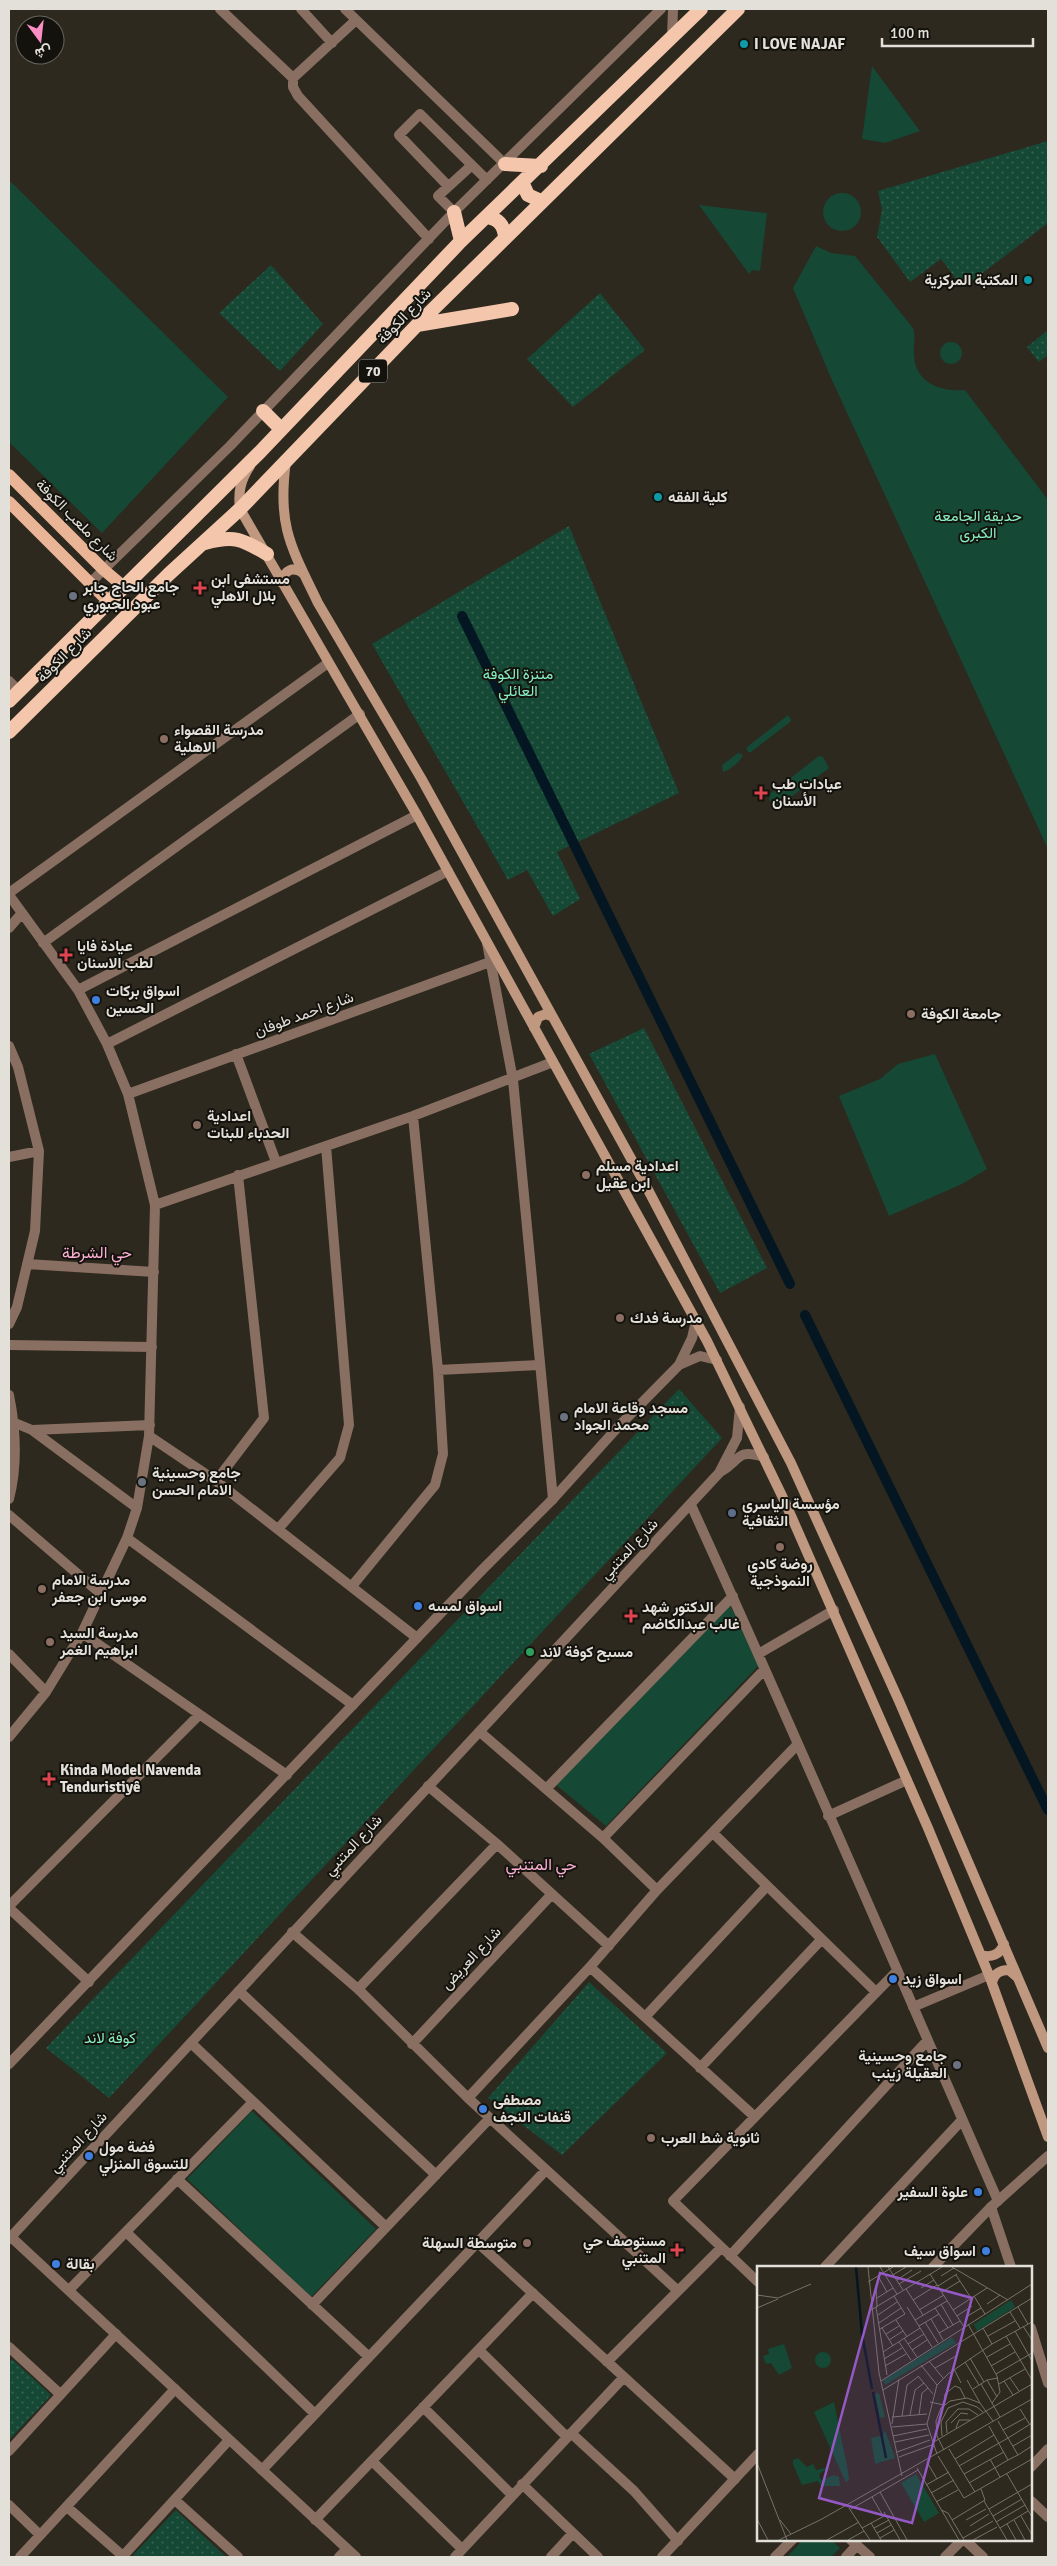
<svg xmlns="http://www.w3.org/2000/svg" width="1057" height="2566" viewBox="0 0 1057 2566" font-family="Signika,Vazirmatn,sans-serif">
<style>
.green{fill:#154835}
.park{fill:url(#park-dots)}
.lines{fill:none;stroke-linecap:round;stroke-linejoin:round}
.canal{stroke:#041622;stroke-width:10}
.minor{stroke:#896f61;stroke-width:10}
.tertiary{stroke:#896f61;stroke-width:10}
.secondary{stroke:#c0977f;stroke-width:10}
.primary{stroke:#eab597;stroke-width:12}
.trunk{stroke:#f4c6ac;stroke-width:14}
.culture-dot{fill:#0f9aa8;stroke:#14120d;stroke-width:2}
.health-dot{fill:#e0444e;stroke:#14120d;stroke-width:2}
.worship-dot{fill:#6b7280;stroke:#14120d;stroke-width:2}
.education-dot{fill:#8d6e63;stroke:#14120d;stroke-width:2}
.shop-dot{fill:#3f7fe0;stroke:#14120d;stroke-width:2}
.service-dot{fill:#5c6f8a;stroke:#14120d;stroke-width:2}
.leisure-dot{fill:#2e9e5b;stroke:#14120d;stroke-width:2}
.labels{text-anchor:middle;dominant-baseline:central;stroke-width:4;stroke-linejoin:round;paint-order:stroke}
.shield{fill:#14120d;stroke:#a5a29c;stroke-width:1}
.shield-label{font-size:14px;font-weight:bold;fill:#e3e0d9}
.poi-label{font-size:15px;font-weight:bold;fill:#e3e0d9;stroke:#14120d;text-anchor:start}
.street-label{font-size:15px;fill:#e3e0d9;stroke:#14120d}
.park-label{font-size:15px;fill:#87efc2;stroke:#14120d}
.neighbourhood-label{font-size:16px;fill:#fbafd3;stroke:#14120d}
.inset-river{fill:none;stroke:#041622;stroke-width:2.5}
.inset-road{fill:none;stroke:#767269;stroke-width:1}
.view{fill:#9559c6;fill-opacity:0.15;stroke:#9559c6;stroke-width:2.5}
.inset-edge{fill:none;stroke:#e3e0d9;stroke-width:2.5}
</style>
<defs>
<pattern id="park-dots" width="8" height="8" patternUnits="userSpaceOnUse" patternTransform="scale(1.25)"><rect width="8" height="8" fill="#154835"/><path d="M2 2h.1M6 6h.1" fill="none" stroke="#376252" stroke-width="1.8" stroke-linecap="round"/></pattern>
</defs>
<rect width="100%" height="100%" fill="#2d291e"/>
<path class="green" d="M872 66 920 131 885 143 862 139Z
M9 180 228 397 102 533 9 442Z
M823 212a19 19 0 1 1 38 0a19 19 0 1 1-38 0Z
M699 205 767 213 760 271 752 270 749 274Z
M816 246 831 253 855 256 913 328C916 337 913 345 914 355 915 383 941 392 965 390L1048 500V849L831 378 793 288Z
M940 353a11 11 0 1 1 22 0a11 11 0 1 1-22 0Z
M788 715 791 720 790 722 751 752H748L746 748Z
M738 753 743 755C741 761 729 771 723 772L722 765Z
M819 756 823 757 829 768 779 806 773 805 769 799 771 793Z
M935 1054 987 1169 962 1184 889 1216 839 1096 880 1079 898 1064Z
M730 1605 759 1665 606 1826 555 1784Z
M252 2111 376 2229 311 2297 187 2179Z
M803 2540H831L840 2548 831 2557H787Z"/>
<path class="park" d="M1048 141V223L963 288 941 259 910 282 877 237 882 210 878 191Z
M271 265 323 324 280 371 219 313Z
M600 293 645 350 573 407 527 359Z
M1048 330V355L1039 362 1027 347Z
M569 526 679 793 557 852 580 899 553 916 527 870 508 880 372 644Z
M644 1028 767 1268 720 1293 589 1054Z
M679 1389 722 1438 109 2098 46 2048Z
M589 1982 667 2053 562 2155 488 2098Z
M12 2359 51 2395 9 2440V2362Z
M176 2510 225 2556V2557H135L133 2555Z"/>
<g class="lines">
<path class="canal" d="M462 616 790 1284
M805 1315 1048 1810"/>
<path class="minor" d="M220 9 293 78
M301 9 332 43
M345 9 505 164
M356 20 293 78V87L298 96 429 239
M672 37 673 9
M448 186 399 135 420 114 487 180
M454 212 438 196 472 165
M90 583 230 446 454 212 661 9
M9 681 19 691
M9 893 328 663
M9 895 78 990 107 1044 128 1094 155 1205 149 1436 137 1508 127 1538 82 1633 46 1692 9 1737
M9 928 22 913
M43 943 360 714
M487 943 513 1080 553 1499
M78 990 417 815
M107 1044 448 871
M9 1046 18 1067 39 1151 35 1231 17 1307 9 1324
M236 1054 276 1162
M128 1094 490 962
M9 1157 39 1151
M155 1205 413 1116 553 1062
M27 1264 154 1272
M9 1345 152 1347
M438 1370 539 1365
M9 1395C16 1430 18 1464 9 1499
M15 1423 32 1430 150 1425
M32 1430 137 1508
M149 1436 216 1481 417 1638
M216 1481 264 1418 238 1175
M691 1505C796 1735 896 1968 998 2201
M9 1515 101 1594
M279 1528 340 1458 349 1425 326 1146
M127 1538 353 1705
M352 1586 435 1485 443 1454 438 1370 413 1116
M82 1633 287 1775
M760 1653 834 1610
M9 1654 46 1692
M480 1732 603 1838 657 1890
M428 1786 497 1844 609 1946
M546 1789 733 1596
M828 1816 907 1780
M713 1833 876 1992
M603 1838 765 1669
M9 1906 199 1715
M9 1908 89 1982
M292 1932 358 1989 468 2098 677 2290
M590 1967 755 2117
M358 1989 497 1844
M239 1991 436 2175
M913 2007 989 1975
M645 2017 767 1886
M191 2043 386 2227
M412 2044 552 1894
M700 2068 821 1940
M468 2098 590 1967 657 1890 797 1745
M177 2179 369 2357
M991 2207 1011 2267
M126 2232 315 2414
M477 2242 735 2479
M730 2256 927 2041
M825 2267 962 2120
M758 2282 673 2201 897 1971
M69 2290 252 2103
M312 2305 490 2118
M1031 2328 1048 2383
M9 2347 60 2394
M479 2350 567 2437
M607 2362 721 2248
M423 2407 512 2495
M571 2433 634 2491 678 2541
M9 2451 116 2334
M372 2461 462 2549
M1031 2467 1048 2449
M262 2470 546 2170
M522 2484 598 2557
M175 2500 238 2557
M1031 2501 1048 2517
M9 2505 40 2535
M67 2507 124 2557
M315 2520 533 2293
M851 2540 870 2557
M965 2540 983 2557
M123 2556 229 2440
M20 2557 175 2389
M339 2557 347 2549
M455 2557 624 2377
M551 2557 573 2533
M775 2557 792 2540
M846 2557 857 2545
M945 2557 962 2540"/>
<path class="tertiary" d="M679 1365 700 1356 717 1360
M720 1471 737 1438 740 1407
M9 2064 482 1570 553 1499 618 1427 679 1365 692 1338 696 1321
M11 2237 356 2557
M9 2239 720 1472C741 1461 735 1448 764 1457
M933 2267 991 2207 1048 2156
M662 2557 758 2454"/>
<path class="secondary" d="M286 461C277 526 291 547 318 603L421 778 645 1184 791 1463 899 1701 1048 2048
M250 466C240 481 238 493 240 509L417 815 707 1341 785 1502 928 1828 989 1975 1048 2137
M282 583C283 570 294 565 304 574
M534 1028 538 1017 546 1014 551 1016
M981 1955C991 1958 1000 1955 1004 1944
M992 1983C994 1974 999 1970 1009 1970L1017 1977"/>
<path class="primary" d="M9 475 104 570 124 587
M9 502 109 602"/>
<path class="trunk" d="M505 164 541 166
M522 182 528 195 541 201
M454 212 461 241
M486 217C498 218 504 225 505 237
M417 325 512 309
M263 411 281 429
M205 543C234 535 242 539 267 554
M9 701 260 452 461 241 701 9
M9 732 169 574 240 509 417 325 738 9"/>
</g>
<g class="culture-dot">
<circle cx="744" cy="44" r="5"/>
<circle cx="1028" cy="280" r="5"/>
<circle cx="658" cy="497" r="5"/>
</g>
<g class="health-dot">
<path d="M197.5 580.5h5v5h5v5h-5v5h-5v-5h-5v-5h5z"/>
<path d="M758.5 785.5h5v5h5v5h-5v5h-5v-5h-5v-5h5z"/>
<path d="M63.5 947.5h5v5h5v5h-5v5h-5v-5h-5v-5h5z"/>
<path d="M628.5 1608.5h5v5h5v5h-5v5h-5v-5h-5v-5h5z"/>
<path d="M46.5 1771.5h5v5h5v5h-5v5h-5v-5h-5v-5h5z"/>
<path d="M674.5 2242.5h5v5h5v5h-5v5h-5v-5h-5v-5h5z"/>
</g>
<g class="worship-dot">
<circle cx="73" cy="596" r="5"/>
<circle cx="564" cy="1417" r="5"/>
<circle cx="142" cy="1482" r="5"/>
<circle cx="957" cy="2065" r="5"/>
</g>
<g class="education-dot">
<circle cx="164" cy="739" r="5"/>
<circle cx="911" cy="1014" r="5"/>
<circle cx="197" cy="1125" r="5"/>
<circle cx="586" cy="1175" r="5"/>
<circle cx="620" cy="1318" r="5"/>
<circle cx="780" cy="1547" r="5"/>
<circle cx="42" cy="1589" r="5"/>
<circle cx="50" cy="1642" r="5"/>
<circle cx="651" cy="2138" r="5"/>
<circle cx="527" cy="2243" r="5"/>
</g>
<g class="shop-dot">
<circle cx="96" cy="1000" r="5"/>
<circle cx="418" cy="1606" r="5"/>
<circle cx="893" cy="1979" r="5"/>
<circle cx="483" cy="2109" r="5"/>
<circle cx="89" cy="2156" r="5"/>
<circle cx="978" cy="2192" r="5"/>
<circle cx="986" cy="2251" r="5"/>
<circle cx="56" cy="2264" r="5"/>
</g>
<circle class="service-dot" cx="732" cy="1513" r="5"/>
<circle class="leisure-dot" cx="530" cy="1652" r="5"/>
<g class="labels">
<rect class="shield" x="359" y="359.5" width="28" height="23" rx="4"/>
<g class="shield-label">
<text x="373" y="371">70</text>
</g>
<g class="poi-label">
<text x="754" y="44">I LOVE NAJAF</text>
<text x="1018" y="280" text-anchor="end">المكتبة المركزية</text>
<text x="668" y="497">كلية الفقه</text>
<text x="211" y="579">مستشفى ابن<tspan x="211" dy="17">بلال الاهلي</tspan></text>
<text x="83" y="587">جامع الحاج جابر<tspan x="83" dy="17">عبود الجبوري</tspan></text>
<text x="174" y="730">مدرسة القصواء<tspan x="174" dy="17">الاهلية</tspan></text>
<text x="772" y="784">عيادات طب<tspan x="772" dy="17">الأسنان</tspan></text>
<text x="77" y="946">عيادة فايا<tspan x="77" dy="17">لطب الاسنان</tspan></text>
<text x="106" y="991">اسواق بركات<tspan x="106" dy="17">الحسين</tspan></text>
<text x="921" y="1014">جامعة الكوفة</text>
<text x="207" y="1116">اعدادية<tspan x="207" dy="17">الحدباء للبنات</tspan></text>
<text x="596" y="1166">اعدادية مسلم<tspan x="596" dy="17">ابن عقيل</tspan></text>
<text x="630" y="1318">مدرسة فدك</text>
<text x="574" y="1408">مسجد وقاعة الامام<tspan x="574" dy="17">محمد الجواد</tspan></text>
<text x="152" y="1473">جامع وحسينية<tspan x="152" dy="17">الامام الحسن</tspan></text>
<text x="742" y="1504">مؤسسة الياسري<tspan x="742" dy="17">الثقافية</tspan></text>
<text x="780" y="1564" text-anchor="middle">روضة كادي<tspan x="780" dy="17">النموذجية</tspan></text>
<text x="52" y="1580">مدرسة الامام<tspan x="52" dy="17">موسى ابن جعفر</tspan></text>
<text x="428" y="1606">اسواق لمسه</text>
<text x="642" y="1607">الدكتور شهد<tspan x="642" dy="17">غالب عبدالكاضم</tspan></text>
<text x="60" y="1633">مدرسة السيد<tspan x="60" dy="17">ابراهيم الغمر</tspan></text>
<text x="540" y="1652">مسبح كوفة لاند</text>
<text x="60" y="1770">Kinda Model Navenda<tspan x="60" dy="17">Tenduristiyê</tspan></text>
<text x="903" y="1979">اسواق زيد</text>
<text x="947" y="2056" text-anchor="end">جامع وحسينية<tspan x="947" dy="17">العقيلة زينب</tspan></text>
<text x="493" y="2100">مصطفى<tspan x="493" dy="17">قنفات النجف</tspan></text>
<text x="661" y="2138">ثانوية شط العرب</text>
<text x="99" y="2147">فضة مول<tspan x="99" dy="17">للتسوق المنزلي</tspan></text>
<text x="968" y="2192" text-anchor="end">علوة السفير</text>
<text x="666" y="2241" text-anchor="end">مستوصف حي<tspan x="666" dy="17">المتنبي</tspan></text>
<text x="517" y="2243" text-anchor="end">متوسطة السهلة</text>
<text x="976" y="2251" text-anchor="end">اسواق سيف</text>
<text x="66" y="2264">بقالة</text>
</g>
<g class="street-label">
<text transform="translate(404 316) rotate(-46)">شارع الكوفة</text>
<text transform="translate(77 520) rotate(45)">شارع ملعب الكوفة</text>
<text transform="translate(64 655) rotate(-45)">شارع الكوفة</text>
<text transform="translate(304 1014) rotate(-20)">شارع احمد طوفان</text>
<text transform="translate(629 1549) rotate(-47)">شارع المتنبي</text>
<text transform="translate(353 1845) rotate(-47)">شارع المتنبي</text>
<text transform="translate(471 1958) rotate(-47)">شارع العريض</text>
<text transform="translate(78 2142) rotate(-47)">شارع المتنبي</text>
</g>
<g class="park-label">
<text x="978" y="516">حديقة الجامعة<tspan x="978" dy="17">الكبرى</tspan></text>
<text x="518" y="674">متنزة الكوفة<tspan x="518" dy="17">العائلي</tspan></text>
<text x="110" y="2038">كوفة لاند</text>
</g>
<g class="neighbourhood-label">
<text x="97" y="1253">حي الشرطة</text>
<text x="541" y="1865">حي المتنبي</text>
</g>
</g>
<g transform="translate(757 2266)">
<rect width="275" height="275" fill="#2d291e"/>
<path d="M27 78 35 102 22 109 14 97 9 98 6 90 12 88 11 83ZM77 136 91 205 92 213 89 217 57 146ZM159 208 182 247 167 256 144 217Z" fill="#154835"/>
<path d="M254 34 258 41 220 65 217 59 214 60ZM195 71 199 77 128 119 126 114ZM58 94a8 8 0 1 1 16 0a8 8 0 1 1-16 0ZM122 127 128 151 123 152 118 128ZM128 164 138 192 118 198 114 172 126 169ZM41 192 50 201 56 198 59 204 73 201 62 208 64 214 77 209 82 211 83 220H64L61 215 45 219 36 198V194Z" fill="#154835"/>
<path class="inset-river" d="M99 1 105 68 115 123M116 126 129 192"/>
<path class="inset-road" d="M111 1 122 107 145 210M123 1 140 28M131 1 146 24M195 1 251 34M173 8 207 61M199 9 214 32M121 10 130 26M134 10 149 1M184 10 197 2M140 14 155 4M111 16 136 1M142 18 164 5M119 19 120 41M181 20 200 8M164 22 177 14M149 23 166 49M185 26 203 15M0 29 21 32 54 18M217 30 228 48M120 32 136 22M156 34 180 19M184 38 196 59M230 38 243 29M119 41 130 109M150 41 175 81M261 41 271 58M0 42 21 33M178 42 191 62M114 44 185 1M162 44 187 29M196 44 230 22M253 46 263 62M121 49 140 36M200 50 215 40M209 51 224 42M174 53 186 74M139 54 150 71M158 54 190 35M168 56 181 77M122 57 144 42M211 58 240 110 243 126 235 137 243 151M162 60 182 48M266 60 275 74M125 62 136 80M226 62 235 78M123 63 148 48 137 30M258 65 275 95M182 67 203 55M129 68 142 60M231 70 258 55M249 70 275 114M147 72 160 91M132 74 146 65M142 76 154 94M151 78 167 68M155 84 170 74M126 86 163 62M230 91 253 78M213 92 227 116M127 93 145 82M172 95 186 112M208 96 222 119M164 99 180 119M128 100 149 88M234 100 258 86M178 102 199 90M197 103 204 117M239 108 275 87M161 110 176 128M253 112 262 125M210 114 223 137M230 114 240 131M124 115 275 18M247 115 256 129M224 118 235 137M242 118 268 103M216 123 230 114 241 112M126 124 275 32M173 136 187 139 188 128 198 120 203 122 208 132M263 143 273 159M153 149 158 124 167 117M162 149 165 127 171 122M145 150 150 119 162 110M135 151 170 148M241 155 246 164 268 152M194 157 204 147 211 148M135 158 142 113M232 160 251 194 261 189M135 161 170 158M199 162 202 154H213M246 164 251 172 275 157M190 167 189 156 201 143H212L221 149M136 170 170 163M185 170 184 156 191 142 206 136 220 141 226 146M138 176 172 169M175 177 275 118M256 180 275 169M192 183 218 226M187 184 180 170 179 155 184 142 193 135 210 132 223 137 236 155M140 186 173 174M180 188 170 158 180 119 191 108 235 78 275 56M181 190 207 232 275 193M142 191 175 179M198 193 237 169M233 193 243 211M170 196 180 213M0 197 30 274M202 200 251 172 261 189 275 180M160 202 202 274M207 208 247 186M250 208 275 251M212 217 251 194M169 219 192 206M123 226 150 274M174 227 197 214M115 231 126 250M227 235 250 274M179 236 201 224M92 242 113 274M94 243 161 204M232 243 275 218M184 244 191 247 207 274M127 246 143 274M236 250 265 233M264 250 275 269M0 253 11 274M23 254 34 268M195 254 228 234 224 223M209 254 229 243M257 254 268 274M239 256 268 239M114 257 124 274M250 258 259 274M213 260 232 248M105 262 129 249M117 262 132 254M243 262 271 245M120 267 134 259M123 272 137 264M206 272 236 255M22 274 65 253 275 133M70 274 102 256M91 274 107 265M216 274 240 261"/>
<path class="view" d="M123 7 215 32 155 257 62 232Z"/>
<rect width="275" height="275" class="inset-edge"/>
</g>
<rect width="1057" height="2566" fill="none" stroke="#e3e0d9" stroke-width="20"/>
<g transform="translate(40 40) rotate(165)"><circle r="24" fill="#14120d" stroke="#67645f"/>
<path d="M0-4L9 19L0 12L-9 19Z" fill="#fb8fc5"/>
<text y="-8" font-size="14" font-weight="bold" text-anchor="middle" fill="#e3e0d9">ش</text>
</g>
<path d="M882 38v8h151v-8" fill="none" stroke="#e3e0d9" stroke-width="2.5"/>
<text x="890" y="38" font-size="15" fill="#e3e0d9" stroke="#14120d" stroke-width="4" paint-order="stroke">100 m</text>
</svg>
